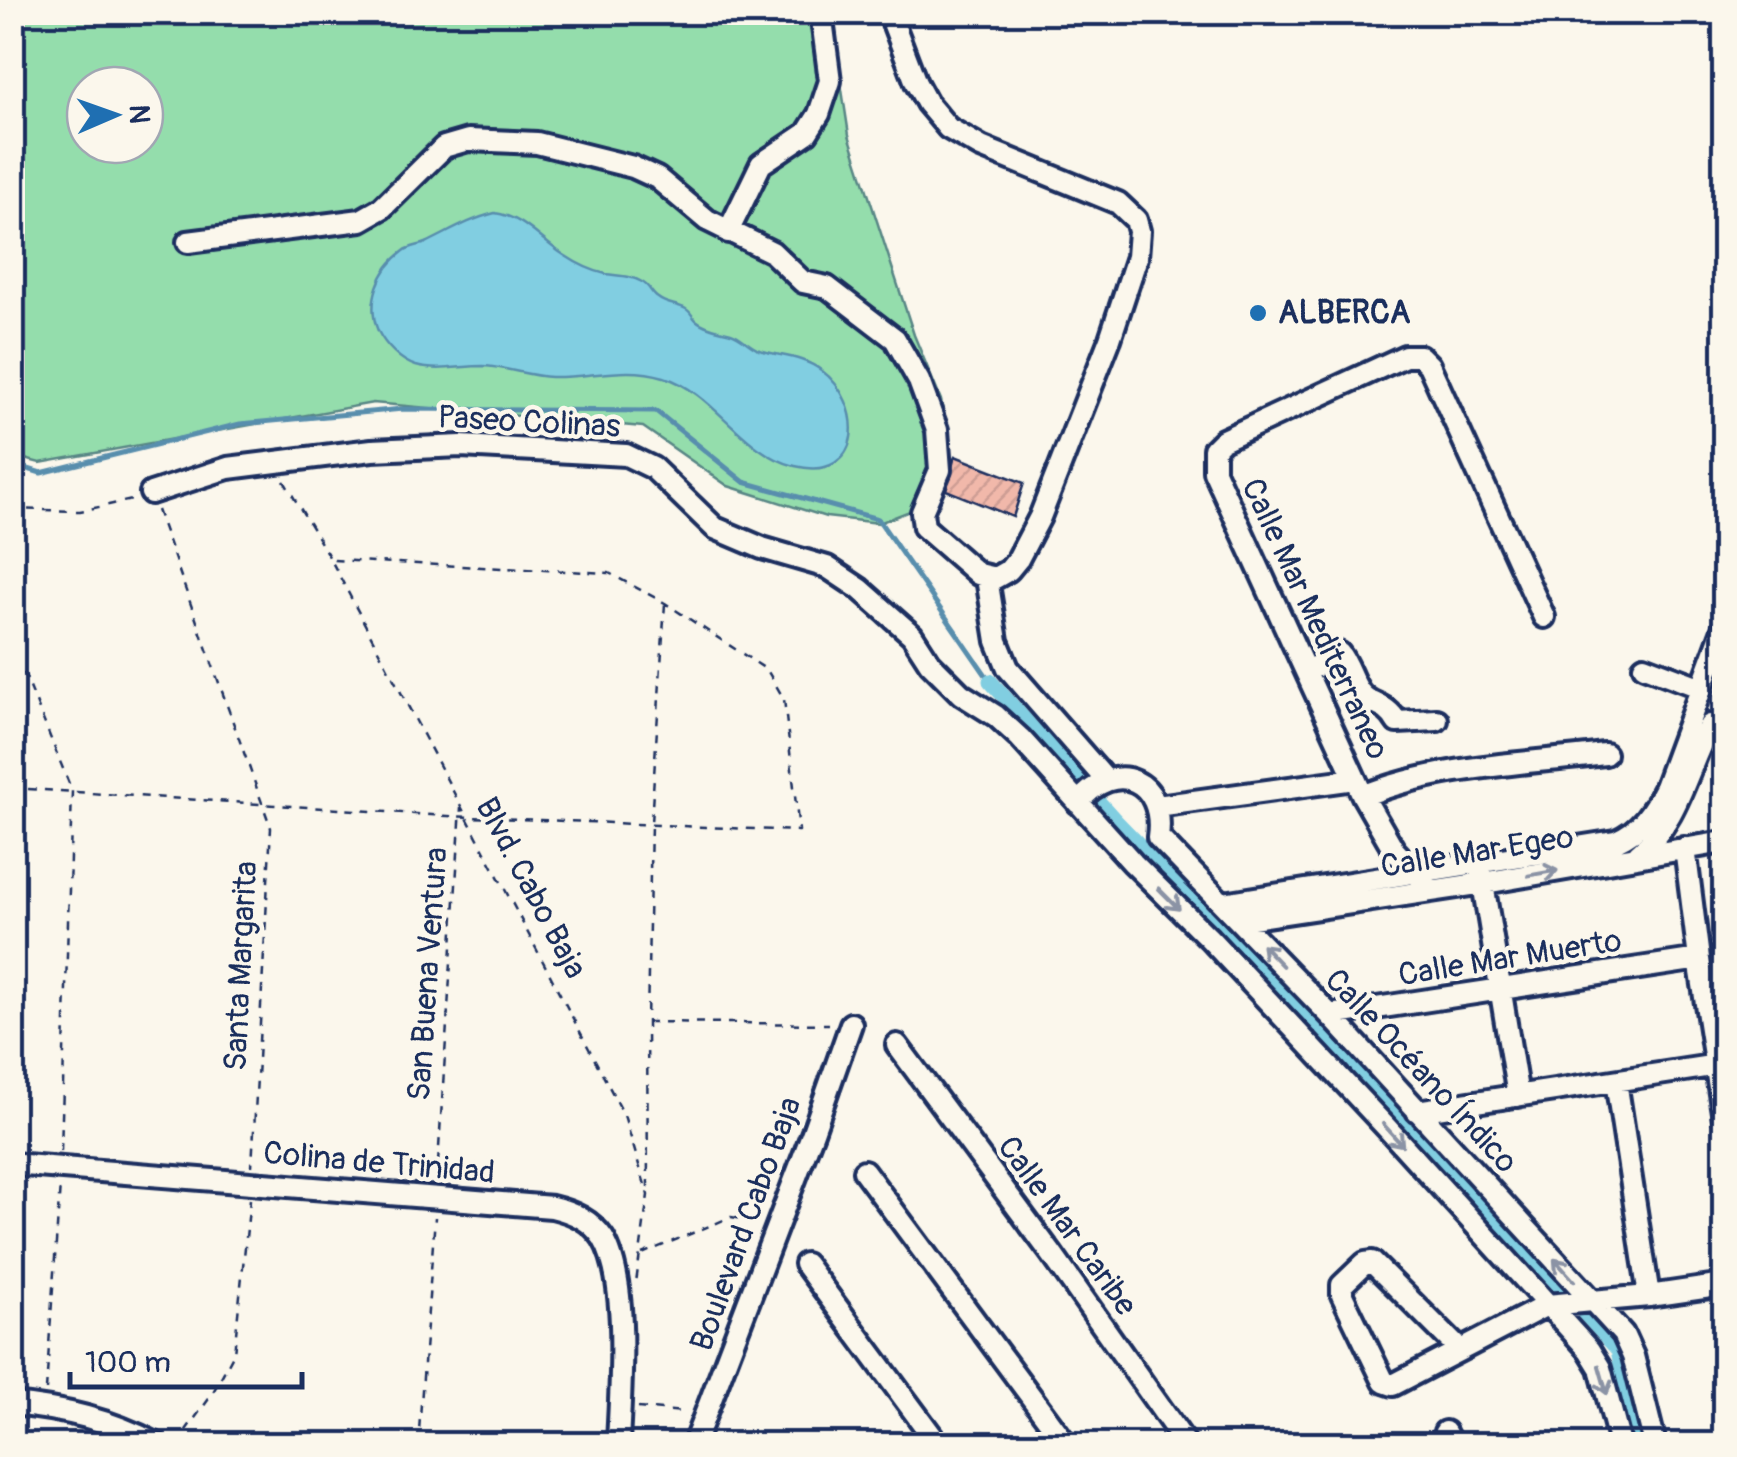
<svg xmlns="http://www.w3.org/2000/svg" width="1737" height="1457" viewBox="0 0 1737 1457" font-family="Pangolin,sans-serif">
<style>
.grass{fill:#94ddac;stroke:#588685;stroke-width:2.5;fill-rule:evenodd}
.water{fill:#81cee1;stroke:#588ead;stroke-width:2.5}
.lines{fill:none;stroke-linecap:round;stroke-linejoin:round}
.stream{stroke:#588ead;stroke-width:5}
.canal{stroke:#81cee1;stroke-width:15}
.building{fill:url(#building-hatch);stroke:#1b2f5e;stroke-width:2.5}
.minor-casing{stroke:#1b2f5e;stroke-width:28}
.path{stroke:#1b2f5e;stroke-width:2.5;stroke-dasharray:8 8;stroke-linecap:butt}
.minor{stroke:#fbf7ec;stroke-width:20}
.oneway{stroke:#8b93a5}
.poi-dot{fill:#1f6fb2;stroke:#fbf7ec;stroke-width:4}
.labels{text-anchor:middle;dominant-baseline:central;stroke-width:9;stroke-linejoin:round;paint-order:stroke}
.poi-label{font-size:32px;font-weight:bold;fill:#1b2f5e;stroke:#fbf7ec;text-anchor:start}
.street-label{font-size:32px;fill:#1b2f5e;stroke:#fbf7ec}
</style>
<defs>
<pattern id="building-hatch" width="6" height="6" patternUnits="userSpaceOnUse" patternTransform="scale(2.5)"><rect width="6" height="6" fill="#f1b8aa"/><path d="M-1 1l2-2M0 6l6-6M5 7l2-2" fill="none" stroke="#ce9e95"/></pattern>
</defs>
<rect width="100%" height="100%" fill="#fbf7ec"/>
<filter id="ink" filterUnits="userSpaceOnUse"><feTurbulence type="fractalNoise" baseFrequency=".01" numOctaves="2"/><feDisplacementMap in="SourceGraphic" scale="20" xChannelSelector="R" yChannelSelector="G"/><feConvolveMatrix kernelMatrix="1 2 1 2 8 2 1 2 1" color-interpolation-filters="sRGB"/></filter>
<g filter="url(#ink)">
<path class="grass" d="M830 12 849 135 914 335 941 400 951 458 935 496 915 509 879 523 826 517 728 486 643 427 373 403 40 463 13 456V13ZM85 85H145V145H85Z"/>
<path class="water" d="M495 213C524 217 540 240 564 255 576 263 592 271 606 274 619 276 630 275 642 282 650 286 651 294 658 298 666 305 678 304 686 309 690 311 692 316 696 320 705 328 720 330 731 333 741 336 748 345 757 349 779 357 800 355 821 370 866 403 865 483 795 466 742 453 715 393 664 377 626 365 589 378 551 377 528 376 506 367 483 366 461 366 438 372 416 366 400 361 385 345 378 331 366 302 379 269 404 251 410 246 419 246 426 243 449 232 470 219 495 213Z"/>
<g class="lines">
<path class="stream" d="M1724 291 1722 295 1724 309
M12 464 41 473 240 424 403 409 656 411 744 482 878 519 990 681"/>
<path class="canal" d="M990 681 1116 821 1397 1109 1618 1350 1637 1444"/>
</g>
<path class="building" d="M955 456 1024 483 1013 517 946 490Z"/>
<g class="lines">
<defs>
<path id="minor" d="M728 232 761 164 807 133 819 114 830 81 821 12
M188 242 361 220 382 208 444 147 468 140 537 143 633 167 657 178 707 220 772 252 803 282 827 287 895 339 919 381 937 430 940 470 922 512 924 527 978 574 995 578 1009 570 1018 559 1040 517 1110 339 1137 257 1139 231 1136 220 1118 203 981 147 948 128 927 103 916 83 889 12
M151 493 228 468 372 450 461 446 626 455 653 468 715 528 762 548 827 567 860 589 912 635 930 663 961 694 996 716 1020 738 1133 863 1209 938 1387 1128 1589 1350 1600 1368 1620 1444
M987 578 997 641 1008 668 1105 779
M1644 666 1702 688
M1308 671 1339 653C1348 664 1351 679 1359 691 1370 707 1385 701 1397 722L1437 720
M1363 796C1439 765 1524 764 1605 754
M1078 803C1116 756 1166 781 1158 837L1330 1015 1623 1334 1633 1356 1655 1444
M1157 806 1355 779
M1685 848 1699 959 1724 1119
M1638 854C1679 820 1686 770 1710 725
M1481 871 1518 1096
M1431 890 1394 850 1363 796 1214 471V449L1223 440 1405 356H1420L1429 365 1544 617
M1224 903 1616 841C1641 830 1653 811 1665 787L1724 627
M1239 920 1484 883 1724 842
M1330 1015 1699 959
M897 1045 1051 1253 1186 1444
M1616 1081 1649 1296
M1417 1111 1724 1064
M12 1164 552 1207C573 1212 591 1220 603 1238 630 1282 620 1392 618 1444
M864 1171 1066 1444
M805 1264 938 1444
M1460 1350 1372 1262 1365 1263 1342 1285V1295L1384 1382 1393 1385 1547 1305 1649 1296 1724 1285
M12 1404C64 1409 110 1420 156 1444
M1445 1432 1451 1444
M694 1444 813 1132 851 1024"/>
</defs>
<use href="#minor" class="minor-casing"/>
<path class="path" d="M284 481 331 560 624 1115 648 1195 636 1283
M12 509 80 511 132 500
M157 510 271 828 252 1166
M12 643 72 791 61 1151
M12 788 448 816 799 831 784 699 767 670 665 603 609 573 331 560
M647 1022 829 1024
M437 1179 461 807
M648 1188 647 1022 651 823 665 603
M642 1254 731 1217 761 1222
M46 1390 60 1184
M638 1408 685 1412
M176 1444 211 1396 234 1353 250 1199
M418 1444 435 1217"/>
<use href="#minor" class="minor"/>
</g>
<defs><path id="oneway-shaft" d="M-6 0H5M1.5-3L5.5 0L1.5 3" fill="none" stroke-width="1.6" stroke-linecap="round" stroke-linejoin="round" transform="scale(2.5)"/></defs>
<g class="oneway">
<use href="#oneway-shaft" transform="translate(1543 873) rotate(-10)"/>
<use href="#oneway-shaft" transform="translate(1169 899) rotate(45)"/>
<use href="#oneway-shaft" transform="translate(1272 955) rotate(-134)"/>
<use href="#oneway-shaft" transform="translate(1393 1135) rotate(48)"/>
<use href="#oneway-shaft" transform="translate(1564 1270) rotate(-132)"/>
<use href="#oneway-shaft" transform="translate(1603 1380) rotate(74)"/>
</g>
</g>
<circle class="poi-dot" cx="1258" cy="313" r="10"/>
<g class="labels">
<g class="poi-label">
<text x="1278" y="313">ALBERCA</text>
</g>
<g class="street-label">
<text transform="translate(529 422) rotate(3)">Paseo Colinas</text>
<text transform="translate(1315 619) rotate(65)">Calle Mar Mediterraneo</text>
<text transform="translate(1477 852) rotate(-9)">Calle Mar Egeo</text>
<text transform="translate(531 888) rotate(62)">Blvd. Cabo Baja</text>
<text transform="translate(1510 958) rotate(-9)">Calle Mar Muerto</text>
<text transform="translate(241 966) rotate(-87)">Santa Margarita</text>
<text transform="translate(428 974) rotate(-86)">San Buena Ventura</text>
<text transform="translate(1421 1071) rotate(47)">Calle Océano Índico</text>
<text transform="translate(379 1163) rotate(5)">Colina de Trinidad</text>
<text transform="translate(746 1224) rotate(-70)">Boulevard Cabo Baja</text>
<text transform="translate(1067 1226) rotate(54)">Calle Mar Caribe</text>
</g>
</g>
<rect width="1737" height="1457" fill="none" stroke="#fbf7ec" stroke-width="50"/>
<rect x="25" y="25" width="1687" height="1407" fill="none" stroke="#1b2f5e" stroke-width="4" filter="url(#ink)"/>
<g transform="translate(115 115) rotate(88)"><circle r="48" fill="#fbf7ec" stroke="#a1a7b3" stroke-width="2.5"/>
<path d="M0-8L18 38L0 25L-18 38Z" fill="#1f6fb2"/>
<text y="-15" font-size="28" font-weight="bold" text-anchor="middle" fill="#1b2f5e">N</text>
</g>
<path d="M70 1372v15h232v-15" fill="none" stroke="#1b2f5e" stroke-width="5"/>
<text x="85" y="1372" font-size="30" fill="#1b2f5e" stroke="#fbf7ec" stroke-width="8" paint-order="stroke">100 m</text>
</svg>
